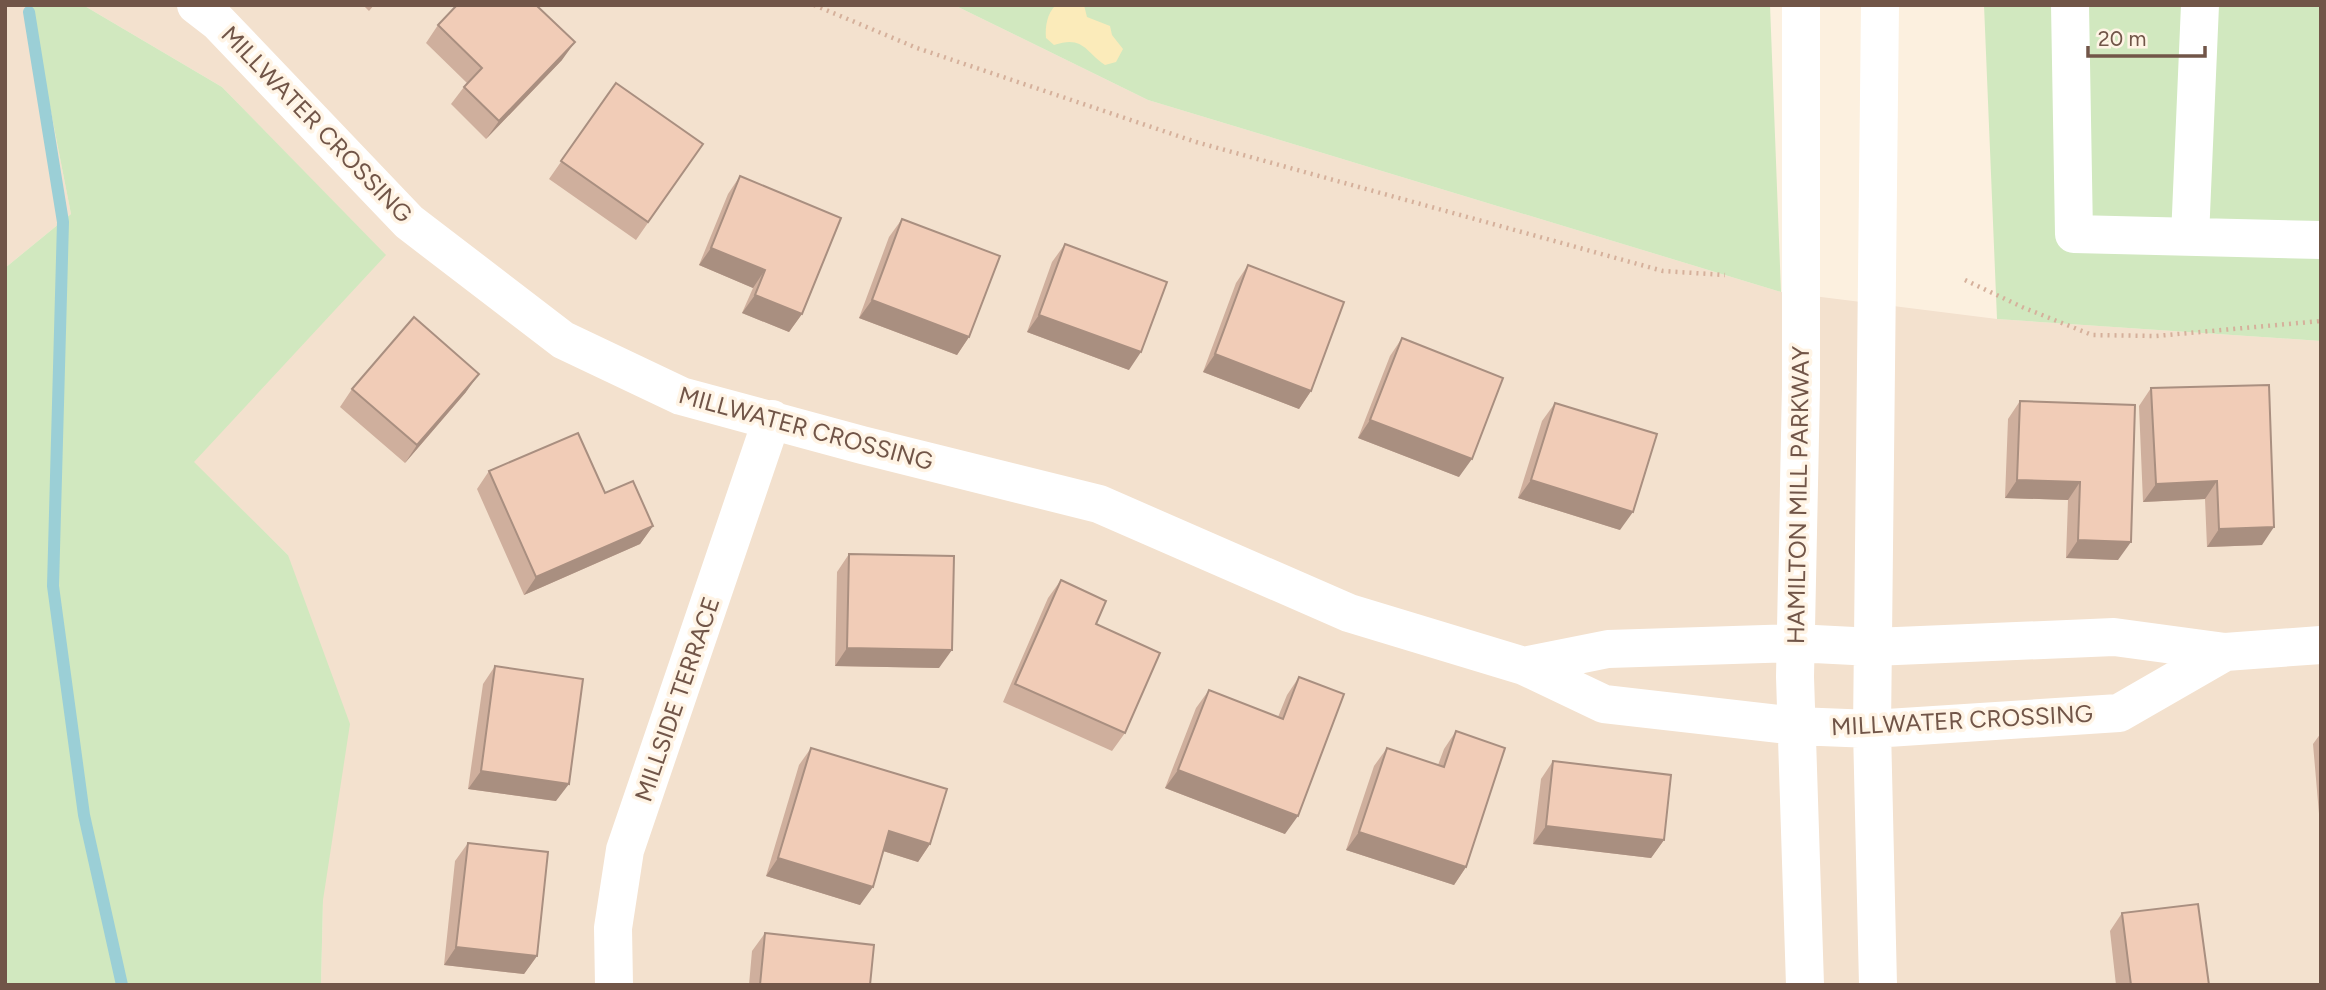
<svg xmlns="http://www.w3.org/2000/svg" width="2326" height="990" viewBox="0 0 2326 990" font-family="Figtree,sans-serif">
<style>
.residential{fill:#f3e1ce}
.green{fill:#d1e8bf}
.sand{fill:#fbebba}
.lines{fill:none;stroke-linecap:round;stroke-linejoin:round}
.stream{stroke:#9bcfd6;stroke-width:12}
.path{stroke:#d5b09b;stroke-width:4.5;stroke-dasharray:2 5;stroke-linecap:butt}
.minor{stroke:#fff;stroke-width:38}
.wall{fill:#cfaf9d}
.shaded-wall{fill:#a98f80}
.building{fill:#f1ccb7;stroke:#a98f80;stroke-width:2}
.labels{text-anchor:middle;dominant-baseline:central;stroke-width:7;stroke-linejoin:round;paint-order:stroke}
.street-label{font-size:24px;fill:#715548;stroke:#fff4e5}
</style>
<rect width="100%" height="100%" fill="#fcf0df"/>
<path class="residential" d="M5 5H30L71 214 5 268Z
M83 5H954L1148 100 1781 292 1997 319 2321 341V985H321L323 900 288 555 193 462 385 255 222 87Z"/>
<path class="green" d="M30 5H83L222 87 386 255 194 462 288 555 350 724 323 900 321 985H5V268L71 214Z
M954 5H1770L1781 292 1148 100Z
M1984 5H2321V341L1997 319Z"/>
<path class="sand" d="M1056 5H1084L1087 17 1110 26 1112 35 1123 49 1116 62 1105 65C1085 51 1083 35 1054 45L1046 38C1045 27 1047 13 1056 5Z"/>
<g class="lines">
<path class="stream" d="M29 12 63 222 53 586 84 815 122 985"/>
<path class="path" d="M814 5 917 48 1196 142 1663 271 1725 275
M1965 280 2022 307 2092 335 2156 336 2321 321"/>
<path class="minor" d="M196 5 218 22 409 222 563 340 681 396 862 445 1099 504 1349 613 1524 666 1604 704 1796 726 1872 729 2119 713 2225 652
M1801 5V387L1795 677 1805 985
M2070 5 2074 234 2321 240
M2190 237 2200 5
M1524 666 1608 649 1795 643 1873 647 2114 637 2225 652 2321 645
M614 985 613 928 625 850 772 419
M1878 985 1872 729 1880 5"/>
</g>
<path class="wall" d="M363 5H374L369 11Z
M438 25 562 60 486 139 451 104 467 83 426 43Z
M616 83 703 144 636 240 549 179Z
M740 176 802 314 789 332 742 313 753 288 699 265 728 194Z
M902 219 969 337 957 355 859 318 889 237Z
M1065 244 1129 370 1027 332 1052 262Z
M1248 265 1311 391 1299 409 1203 372 1236 283Z
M1402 338 1459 477 1358 438 1390 356Z
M2151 388 2262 545 2207 547 2205 499 2143 502 2139 406Z
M352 389 466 392 405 463 340 407Z
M2020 401 2135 405 2118 560 2066 558 2068 500 2005 498 2008 419Z
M1555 403 1620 530 1518 498 1542 421Z
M489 471 605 493 653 526 640 544 524 595 477 489Z
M849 554 939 668 835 666 837 572Z
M1061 580 1096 624 1125 733 1112 751 1003 702 1048 598Z
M495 666 556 801 468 789 483 684Z
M1299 677 1285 834 1165 788 1196 708 1209 690 1278 717 1287 695Z
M1456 731 1466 867 1454 885 1346 850 1374 766 1387 748 1438 765 1444 749Z
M2321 733V837L2313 744Z
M811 748 930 844 918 862 883 851 860 905 766 876 799 765Z
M1553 761 1664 840 1651 858 1533 844 1541 779Z
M468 843 537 956 524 974 444 965 455 861Z
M2122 913 2209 985H2116L2110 931Z
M765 933 870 985H749L752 951Z"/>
<path class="shaded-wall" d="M575 42 562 60 486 139 499 121Z
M711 248 765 270 753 288 699 265Z
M755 295 802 314 789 332 742 313Z
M872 300 969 337 957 355 859 318Z
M1039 315 1141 352 1129 370 1027 332Z
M1215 354 1311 391 1299 409 1203 372Z
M479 374 466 392 405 463 417 445Z
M1370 420 1472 459 1459 477 1358 438Z
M1531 480 1633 512 1620 530 1518 498Z
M2017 480 2080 482 2068 500 2005 498Z
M2217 481 2205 499 2143 502 2156 484Z
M653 526 640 544 524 595 536 577Z
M2274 527 2262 545 2207 547 2219 529Z
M2078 540 2131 542 2118 560 2066 558Z
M847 648 952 650 939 668 835 666Z
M1178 770 1298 816 1285 834 1165 788Z
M481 771 569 784 556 801 468 789Z
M1546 826 1664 840 1651 858 1533 844Z
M889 831 930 844 918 862 877 849Z
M1359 832 1466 867 1454 885 1346 850Z
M778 858 873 887 860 905 766 876Z
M456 947 537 956 524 974 444 965Z"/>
<path class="building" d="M457 5H536L575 42 499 121 464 87 482 68 438 25Z
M616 83 703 144 648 222 561 161Z
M740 176 841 218 802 314 755 295 765 270 711 248Z
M902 219 1000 256 969 337 872 300Z
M1065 244 1167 282 1141 352 1039 315Z
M1248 265 1344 302 1311 391 1215 354Z
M414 317 479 374 417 445 352 389Z
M1402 338 1503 378 1472 459 1370 420Z
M2269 385 2274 527 2219 529 2217 481 2156 484 2151 388Z
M2020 401 2135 405 2131 542 2078 540 2080 482 2017 480Z
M1555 403 1657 434 1633 512 1531 480Z
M578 433 605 493 633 481 653 526 536 577 489 471Z
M849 554 954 556 952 650 847 648Z
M1061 580 1106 601 1096 624 1160 653 1125 733 1015 684Z
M495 666 583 679 569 784 481 771Z
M1299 677 1344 694 1298 816 1178 770 1209 690 1283 719Z
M1456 731 1505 748 1466 867 1359 832 1387 748 1444 767Z
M811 748 947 789 930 844 889 831 873 887 778 858Z
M1553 761 1671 775 1664 840 1546 826Z
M468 843 548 852 537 956 456 947Z
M2198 904 2209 985H2131L2122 913Z
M765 933 874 945 870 985H760Z"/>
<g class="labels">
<g class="street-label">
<text transform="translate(317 124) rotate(46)">MILLWATER CROSSING</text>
<text transform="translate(806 428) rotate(15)">MILLWATER CROSSING</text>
<text transform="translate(1798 495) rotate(-89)">HAMILTON MILL PARKWAY</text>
<text transform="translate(677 699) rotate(-71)">MILLSIDE TERRACE</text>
<text transform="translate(1962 720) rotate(-3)">MILLWATER CROSSING</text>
</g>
</g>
<rect width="2326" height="990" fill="none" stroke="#715548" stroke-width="14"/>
<path d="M2088 46v10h117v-10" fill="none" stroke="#715548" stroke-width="3.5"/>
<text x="2098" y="46" font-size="21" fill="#715548" stroke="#fff4e5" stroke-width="5" paint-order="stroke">20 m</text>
</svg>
